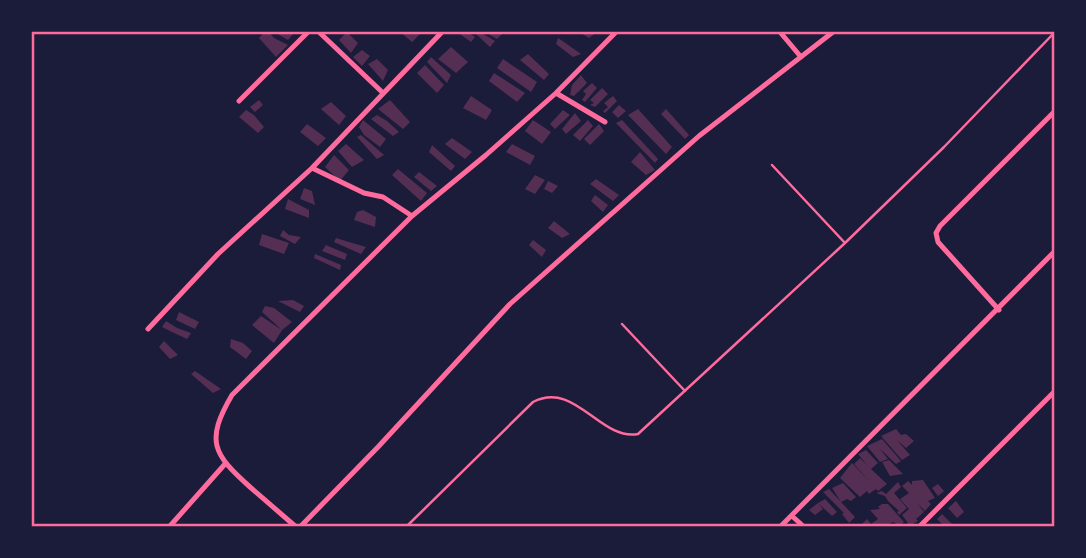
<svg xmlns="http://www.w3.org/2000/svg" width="1086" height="558" viewBox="0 0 1086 558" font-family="Lato,sans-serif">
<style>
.building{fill:#542f53}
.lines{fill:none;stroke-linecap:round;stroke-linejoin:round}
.service{stroke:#ff6b9d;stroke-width:2.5}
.minor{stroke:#ff6b9d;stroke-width:5}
.neatline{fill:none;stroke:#ff6b9d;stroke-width:2.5}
</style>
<rect width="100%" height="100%" fill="#1b1b3a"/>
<path class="building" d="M264 32H269L274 38 288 45 276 57 259 38Z
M274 32H295L288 40Z
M347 32 358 43 351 53 339 40Z
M400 32H422L412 42Z
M457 32H468L475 37 471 42Z
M480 32 495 41 490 47 476 34Z
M485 32H504L497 39Z
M579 32H597L589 38Z
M558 38 564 42 581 54 573 57 556 44Z
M451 47 468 62 456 73 438 59Z
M362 50 370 56 362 66 353 57Z
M528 54 549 74 544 80 520 60Z
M431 57 451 75 447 83 427 62Z
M377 59 388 70 383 81 368 64Z
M503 59 537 82 531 92 497 68Z
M425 65 444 85 437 93 417 73Z
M494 73 525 93 517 102 489 81Z
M581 75 587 83 574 96 570 95 572 85Z
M592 83 597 88 585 102 582 100 586 94 583 91Z
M602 88 608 94 595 107 590 105 594 103 590 100Z
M471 96 492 110 486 120 463 108Z
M613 96 617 101 605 113 603 111 608 107 604 103Z
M259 100 263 105 255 112 250 107Z
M390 100 410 122 403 129 378 109Z
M331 102 346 116 339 125 321 109Z
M619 105 626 111 618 118 612 112Z
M638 109 672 147 666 154 628 115Z
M666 109 689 135 685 139 661 114Z
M246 110 254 115 264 127 258 133 239 117Z
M563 110 570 115 555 129 550 124Z
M575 113 581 121 566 134 562 129Z
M377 115 387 121 399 132 393 136 371 119Z
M363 120 386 139 380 147 364 135 359 127Z
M533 120 551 132 542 144 525 131Z
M588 120 593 126 580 141 573 135Z
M622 120 658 159 655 163 616 123Z
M307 124 326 138 318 146 300 132Z
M599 124 604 131 590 145 584 139Z
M361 135 384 155 377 159 357 137Z
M452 138 472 152 465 159 445 144Z
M346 144 364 160 352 167 338 151Z
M512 144 535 156 530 165 506 152Z
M432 145 455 166 451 171 429 152Z
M640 152 655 170 646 175 631 162Z
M334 155 349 170 340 181 325 167Z
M398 169 427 193 421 201 392 175Z
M419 172 437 186 431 191 414 177Z
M535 175 545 180 535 194 525 189Z
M596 179 619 195 613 201 590 184Z
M548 181 558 186 552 193 544 189Z
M304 188 312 191 315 205 300 199Z
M595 195 608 205 603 212 591 201Z
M288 199 309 210V218L285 209Z
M363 210 376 217 375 227 354 220 357 212Z
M554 221 570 234 562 238 548 228Z
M283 230 289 235 301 237 295 244 280 236Z
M262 234 289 243 284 254 259 245Z
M336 238 349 242 366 247 361 254 334 242Z
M533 240 546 250 542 257 529 245Z
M326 245 347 254 345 260 322 251Z
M315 254 341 265 340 270 314 258Z
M293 300 304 306 300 312 278 301Z
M265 306 274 308 292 322 282 330 262 312Z
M179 312 199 322 195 329 176 320Z
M261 316 282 330 274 343 252 325Z
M166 321 177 328 191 333 187 339 172 332 162 327Z
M231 339 243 343 252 351 246 359 230 347Z
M164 341 178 355 170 359 159 347Z
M195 371 221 389 213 393 191 374Z
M896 429 901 435 906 434 914 441 906 448 897 440 910 455 902 460 881 436Z
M882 439 901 461 896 464 879 448 888 459 880 462 867 446Z
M866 450 878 463 871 469 887 484 878 491 876 489 869 494 867 491 860 497 840 478 852 463 869 481 854 464 860 458 867 465 858 454Z
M889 460 903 474 890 476 882 462Z
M923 480 935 498 928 501 931 504 925 511 917 503 924 512 916 519 918 521 909 526H904L908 523 902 515 909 509 900 499 909 493 902 486 908 481 912 485V481Z
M898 482 901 487 894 493 907 508 899 515 897 512 899 511 888 501 885 496 876 493 882 491 886 494Z
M843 483 856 497 851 501 847 499 841 502 832 488Z
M938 484 944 491 938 496 932 488Z
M829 489 855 517 849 523 842 514 844 513 823 492Z
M825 499 837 512 832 516 818 503 823 509 815 515 809 510 818 503Z
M956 501 964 512 957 518 948 508Z
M882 504H888L904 522 900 526 893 522 885 526H860L867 519 871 524 878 519 870 510 880 509 878 507Z
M942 514 954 526H944L937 519Z"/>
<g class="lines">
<path class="service" d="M772 165 845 243
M622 324 685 391
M407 526 533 402C575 380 600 441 638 434L845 243 944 147 1054 33"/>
<path class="minor" d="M319 32 382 92
M780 32 801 57
M556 93 605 122
M239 101 308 32
M312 168 364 193 383 197 412 216
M999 310 938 242 936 233 940 226 1054 112
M148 329 218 254 312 168 442 32
M792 516 803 526
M170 526 225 464
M295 526C280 513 265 500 250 487 213 454 205 441 232 395L412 216 486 155 556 93 616 32
M301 526 378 447 510 304 699 136 833 32
M781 526 1054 252
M920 526 1054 392"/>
</g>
<rect width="1086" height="558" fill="none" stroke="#1b1b3a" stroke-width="66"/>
<rect x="33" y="33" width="1020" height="492" class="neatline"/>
</svg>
